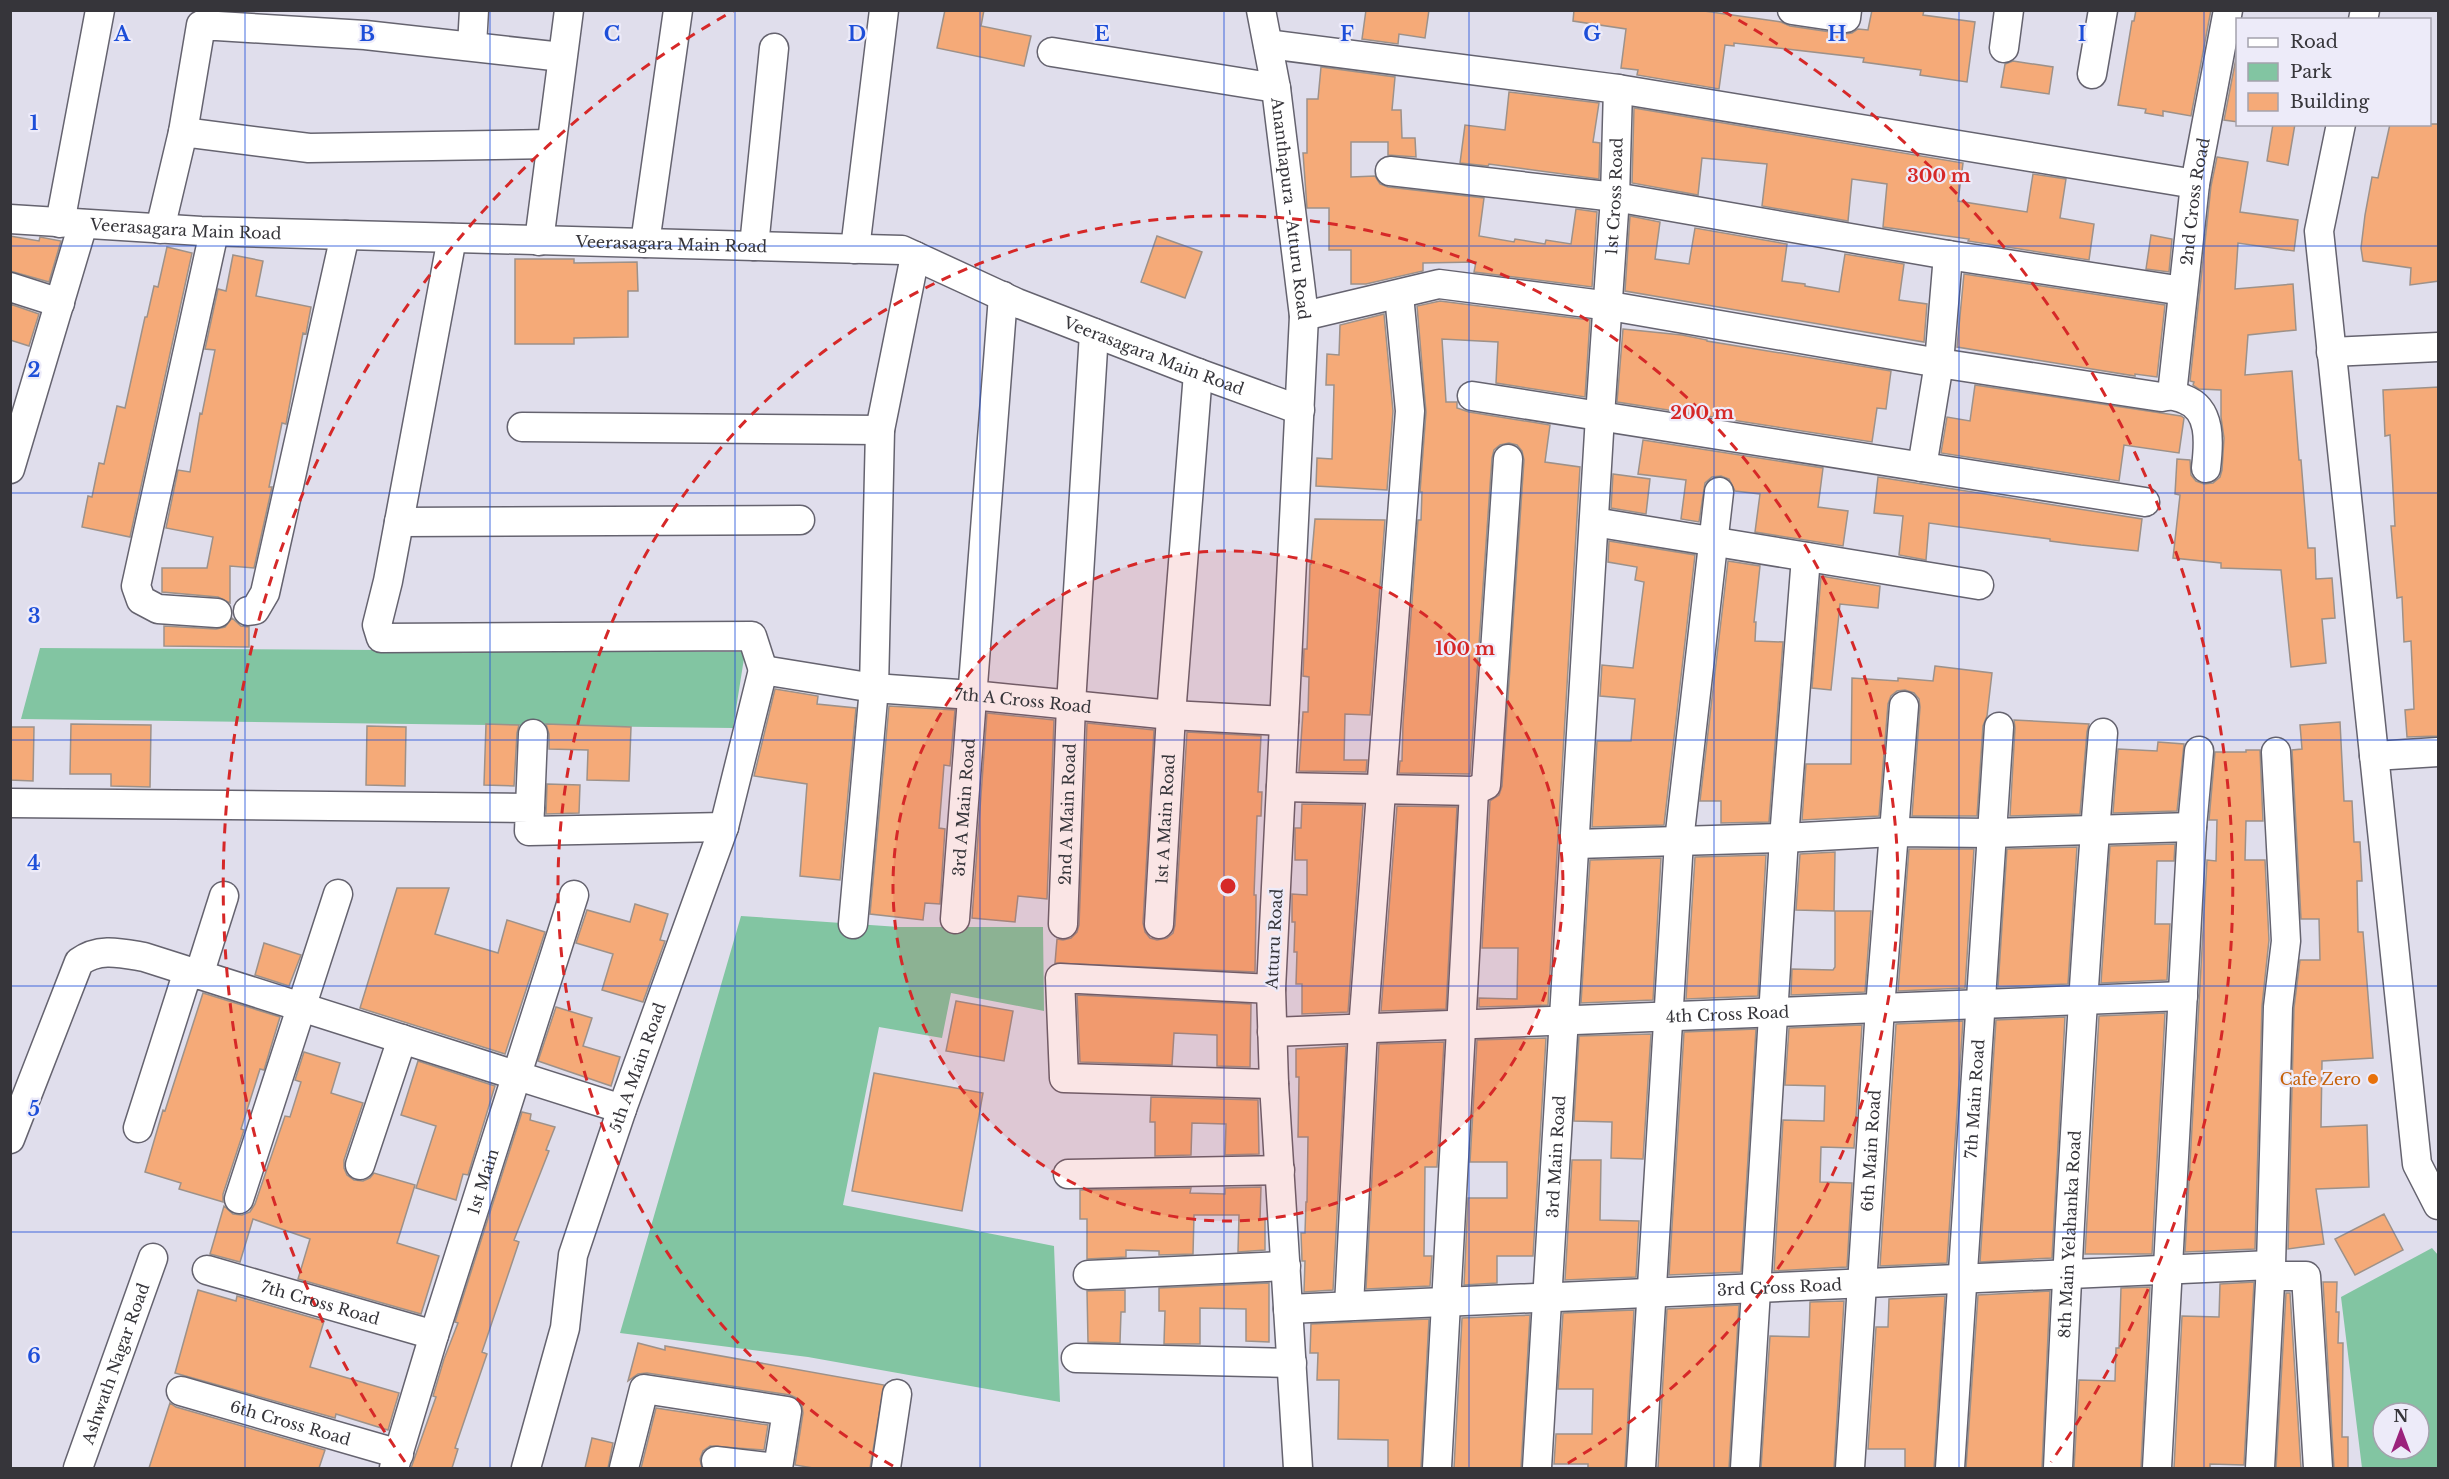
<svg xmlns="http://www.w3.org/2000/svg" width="2449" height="1479" viewBox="0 0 2449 1479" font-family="'Libre Baskerville',serif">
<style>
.green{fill:#82c5a2;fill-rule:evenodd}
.building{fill:#f5aa78;stroke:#9d9189;stroke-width:1.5}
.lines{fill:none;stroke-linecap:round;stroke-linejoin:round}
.minor-casing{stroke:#65636f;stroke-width:31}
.minor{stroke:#fff;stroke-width:28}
.grid{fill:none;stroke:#1d4ed8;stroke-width:1.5;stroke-opacity:0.55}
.ring{fill:none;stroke:#d62828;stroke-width:3;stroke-dasharray:10 8}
.food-dot{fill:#e8710a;stroke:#edebf9;stroke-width:2}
.labels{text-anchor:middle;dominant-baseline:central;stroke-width:4.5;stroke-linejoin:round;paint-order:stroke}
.street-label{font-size:16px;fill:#36353a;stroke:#edebf9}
.food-label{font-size:16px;fill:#c56008;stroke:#edebf9;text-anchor:end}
.grid-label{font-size:20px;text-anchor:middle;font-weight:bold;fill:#1d4ed8;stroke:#edebf9;stroke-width:4.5;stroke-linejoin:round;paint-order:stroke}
.centre{fill:#d62828;stroke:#edebf9;stroke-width:3}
.ring-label{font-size:18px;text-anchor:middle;font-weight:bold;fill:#d62828;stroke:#edebf9;stroke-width:4.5;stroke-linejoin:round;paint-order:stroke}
</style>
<rect width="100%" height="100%" fill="#e0deec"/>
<path class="green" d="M40 648 745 652 733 728 21 719Z
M741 916 899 927H1043L1044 1011 951 993 942 1038 879 1027 843 1205 1054 1246 1060 1402 808 1357 620 1333Z
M2432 1248 2438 1255V1468H2362L2341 1297ZM2383 1413H2419V1449H2383Z"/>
<path class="building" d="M945 10H984L981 26 1031 36 1024 66 937 48Z
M1366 10H1429L1425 38 1399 34 1398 44 1362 39Z
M1574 10H1697L1781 22 1790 26 1844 34 1852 33 1858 29 1868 30 1872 10H1924L1923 15 1975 22 1967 82 1920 75 1921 70 1863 62 1864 58 1734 43V46L1725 45 1719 89 1637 75 1638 70 1621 68 1626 29 1573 21Z
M2136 10H2211L2191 116 2163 111V116L2145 113 2146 109 2118 105 2132 21H2134Z
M2238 48V122L2224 120Z
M2013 61 2053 67 2049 94 2001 87 2005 64Z
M1321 67 1395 77 1392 110H1401L1402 138H1415L1416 157 1388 155V142H1351V177L1375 176 1380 184 1388 187 1484 198 1479 236 1514 242 1515 239 1545 244 1546 240 1571 244 1576 209 1597 212 1592 287 1474 272 1476 262 1423 263V271L1366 284H1351V250H1329V208H1307L1303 153H1307V99H1318Z
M1509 92 1599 103 1593 142 1600 143 1599 179 1489 164 1488 166 1460 163 1465 125 1505 130Z
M1634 108 1963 163 1958 201 2027 212 2033 174 2066 179 2060 218 2094 224 2089 260 1968 241 1969 239 1883 227 1887 184 1852 179 1848 221 1762 206 1767 164 1702 158 1698 195 1632 183Z
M2273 124H2295L2288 165 2267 161Z
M2390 124H2439V281L2410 285 2411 268 2363 261 2361 248 2365 215 2372 177 2378 178Z
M2217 157 2248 162 2240 212 2298 220 2294 251 2238 243 2235 289 2293 284 2296 330 2248 335 2245 375 2292 371 2299 460H2301L2308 548H2315L2316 579 2332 578 2335 618 2322 619 2326 663 2291 667 2281 570 2221 568V563L2173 558 2180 495 2175 494 2177 459 2190 460 2191 475 2196 481 2204 484 2213 483 2220 477 2222 470 2224 438 2221 417V390L2199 389 2193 385 2194 382 2190 381 2211 186Z
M1630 216 1660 222 1655 259 1689 264 1695 228 1787 244 1782 281 1805 284V286L1839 292 1845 254 1904 264 1899 300 1927 304 1924 342 1625 291Z
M2151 235 2172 239 2169 272 2146 269Z
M10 236 39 241 40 237 61 241 49 282 10 271Z
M1157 236 1202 252 1185 298 1141 282Z
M167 247 192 253 130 537 82 527 88 496 92 497 99 463 104 464 117 406 125 408 145 317H147L154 286 158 287Z
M233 255 263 261 256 296 311 307 306 334 303 333 286 424 282 423 269 487H272L254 568 230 566V603L218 597 162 592V568H207L213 537 166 528 178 470 190 472 200 413 202 414 215 350 205 349 218 289 226 291Z
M515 259H574V263L637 262 638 291H628V337L574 338V344H515Z
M1964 274 2165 305 2157 377 2135 374V376L1957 347Z
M1440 301 1590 320 1585 397 1496 383 1498 342 1442 339 1446 402H1457V408L1469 412 1550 425 1545 462 1580 467 1548 1005 1479 1007V998L1517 999 1518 948H1482L1490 801 1499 795 1502 786 1524 460 1522 451 1517 445 1509 443 1500 445 1494 450 1492 458 1470 774 1399 773 1400 761H1402L1403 723 1418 520H1421L1422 492H1420L1426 412 1417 306Z
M10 304 39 314 29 346 10 340Z
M1384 314 1393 411 1387 490 1316 486 1317 458 1332 459 1334 385H1326L1327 354 1339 355 1340 325Z
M1623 329 1682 335 1707 340V341L1891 371 1886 409 1877 408 1872 442 1617 402Z
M1975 385 2181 416 2184 418 2179 453 2124 445 2119 481 1941 453 1947 417 1970 421Z
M2439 387V736L2407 737 2405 710 2414 709 2411 641 2404 642 2402 597 2397 598 2391 526H2395L2390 435 2385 436 2383 390Z
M1643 440 1823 468 1818 507 1848 511 1843 546 1755 532 1760 494 1735 491 1729 479 1721 476 1712 477 1705 483 1699 522 1681 519 1686 480 1638 474Z
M1613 474 1650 479 1646 514 1611 508Z
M1878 477 2142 519 2138 551 2081 545 2050 541V539L1929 523 1926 560 1899 555 1903 516 1874 513Z
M1315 519 1385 520 1370 715 1345 714 1344 760H1367L1366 772 1299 771 1303 712H1308L1309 677 1303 676 1304 649H1307L1310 564H1311Z
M1609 541 1695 555 1664 825 1592 827 1597 741H1631L1635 699 1600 696 1602 665 1633 668 1644 582 1635 580 1637 567 1608 562Z
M1728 561 1760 566 1754 622H1756L1755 641 1783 642 1769 822 1721 823V801H1700Z
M1821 576 1880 586 1878 608 1840 604 1831 690 1812 688Z
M232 618 241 626 249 627V647L164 646V626L216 629 225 627Z
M1935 666 1992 673 1987 716 1983 726 1977 816H1912L1920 707 1919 699 1914 693 1905 690 1897 691 1891 696 1888 704 1879 816 1802 820 1806 764H1851L1852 678 1898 681V678L1933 681Z
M775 689 818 696 817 704 856 708 840 880 800 876 807 784 754 776Z
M889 706 955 710 950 766 944 765 939 828 945 829 940 904 925 903 923 920 870 914Z
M987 713 1054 720 1047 899 1018 896 1015 922 972 918Z
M2014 720 2089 724 2087 732 2080 814 2010 816 2015 728Z
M2340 722 2344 801H2352L2354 842H2360L2362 881H2357L2358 932H2363L2373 1058 2322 1061 2321 1127 2367 1125 2369 1187 2316 1189 2324 1244 2288 1249 2294 1008 2300 960H2320L2319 919H2301L2292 750 2302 749 2300 725Z
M1087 723 1154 730 1143 923 1145 932 1150 938 1157 940 1167 938 1173 933 1175 925 1187 732 1261 736 1258 792H1262L1261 816H1257L1254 895H1256V910L1255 972 1055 963 1057 939 1063 940 1071 938 1077 932 1079 925Z
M71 724 151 725 150 787 111 786V774H70Z
M486 724 519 725 517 733 514 786 484 785Z
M546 724 631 727 629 781 587 780 588 750 549 749V734Z
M367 726 406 727 405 786 366 785Z
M10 727H34L33 781 10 780Z
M2158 742 2184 744 2177 811 2113 813 2118 749 2157 751Z
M2246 750H2260L2263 821H2246L2245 860H2265L2269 940 2262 1006 2255 1249 2185 1252 2207 860 2216 861 2217 820H2209L2215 752H2246Z
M547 784 580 785 579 813 546 814Z
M1302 804 1363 805 1348 1012 1302 1014V984H1296L1297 952H1294L1295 922H1292V894L1307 895V860H1295V828H1301Z
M1397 806 1457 807 1446 1009 1381 1011Z
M2175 844 2174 861H2157L2155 924H2170L2167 980 2101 983 2110 846Z
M2077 847 2068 984 1998 987 2007 849Z
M1909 849H1974L1965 988 1898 991Z
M1835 852 1834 911 1796 910 1800 854Z
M1766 855 1758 996 1686 999 1695 857Z
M1661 858 1653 1000 1581 1003 1590 860Z
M397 888H449L435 934 498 953 507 920 545 932 505 1054 360 1008Z
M635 904 668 914 660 940 665 941 643 1002 602 990 613 954 576 943 587 910 630 922Z
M1835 911H1871L1865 992 1791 995 1792 969 1833 970 1835 967Z
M264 943 301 955 289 986 255 975Z
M203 993 280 1017 264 1070 260 1069 241 1129 244 1130 223 1194V1202L179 1189 181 1183 145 1172 163 1110 165 1111Z
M1077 995 1251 1004 1250 1067 1217 1066V1035L1174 1033 1172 1065 1080 1062Z
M956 1001 1013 1011 1004 1061 946 1051Z
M556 1007 592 1018 583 1046 620 1057 611 1086 538 1061Z
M2165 1013 2152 1254H2085L2099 1016Z
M2065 1017 2052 1258 1980 1262 1996 1020Z
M1963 1021 1947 1263 1880 1266 1896 1024Z
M1862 1025 1854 1148 1821 1147 1820 1182 1852 1183 1847 1267 1774 1271 1783 1120 1824 1121 1825 1086 1785 1085 1789 1028Z
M1756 1029 1741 1272 1669 1275 1684 1032Z
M1651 1034 1643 1159 1611 1158 1612 1122 1574 1121 1579 1036Z
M1546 1038 1533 1256H1497V1283L1464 1285 1468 1198H1507V1162H1470L1477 1040Z
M1444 1042 1437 1167H1425L1424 1256H1432L1430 1286 1366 1289 1379 1044Z
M1346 1046 1333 1290 1304 1292 1305 1261H1302L1301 1233H1305L1306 1202H1307L1308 1137H1298L1299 1077H1296V1049Z
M304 1052 340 1063 331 1093 363 1103 344 1160V1168L347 1175 354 1180 363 1181 370 1178 374 1173 415 1185 397 1243 439 1256 421 1314 298 1279 310 1239 253 1219 240 1262 210 1254 224 1206 233 1214 242 1215 250 1212 255 1204 285 1116 290 1117 301 1082 295 1080Z
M418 1061 495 1086 468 1175 463 1174 456 1200 416 1188 436 1126 401 1115Z
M874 1073 983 1093 962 1211 852 1191Z
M1151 1097 1258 1100 1259 1154 1225 1155 1226 1124 1192 1123 1191 1155 1155 1156V1122H1150Z
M522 1112 531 1114 530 1120 555 1127 546 1150 549 1151 514 1240 519 1242 482 1352 487 1354 455 1448 458 1449 452 1468H411L436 1397 433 1396 444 1359 458 1323 455 1322Z
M1572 1160H1601L1600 1220 1639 1221 1636 1277 1565 1280Z
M1261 1187 1260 1219H1265V1250L1238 1252 1239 1215H1194L1193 1254 1159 1255V1251L1126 1250V1257L1087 1259V1219H1080V1190L1191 1188 1190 1193 1225 1194V1188Z
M2384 1214 2403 1250 2355 1275 2335 1239Z
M2254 1282 2244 1465 2210 1464V1468H2174L2182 1316 2219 1317 2220 1284Z
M2323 1282H2337L2336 1312H2339L2338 1343H2343L2342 1437H2348V1468H2334Z
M1269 1283V1342L1246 1341V1309L1200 1308V1344H1164L1165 1311H1159V1288Z
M2150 1287 2141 1468H2074L2079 1380 2115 1381 2116 1348H2119L2121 1288Z
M198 1290 236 1301 237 1296 324 1321 310 1367 399 1393 388 1430 336 1414 335 1418 175 1373Z
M1125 1290V1312H1121L1120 1343 1088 1342 1087 1291Z
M2050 1291 2042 1468H1966L1978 1295Z
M2286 1293H2290L2301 1468H2276Z
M1945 1296 1934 1468H1905V1449H1868L1876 1327H1888L1889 1299Z
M1844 1301 1834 1468H1761L1770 1336 1809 1337 1810 1302Z
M1739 1305 1729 1468H1658L1667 1309Z
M1634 1310 1625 1468H1588V1464H1554L1556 1434H1592L1593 1389H1558L1563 1313Z
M1530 1315 1521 1468H1454L1462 1318Z
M1429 1319 1421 1468H1388V1440L1338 1439 1339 1380H1317L1318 1353H1310L1311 1324Z
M638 1343 665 1350V1346L884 1385 870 1468H813L795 1465 803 1413 802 1405 797 1398 790 1395 647 1373 638 1374 628 1381Z
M170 1403 176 1407 325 1450 319 1468H149Z
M656 1408 768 1425 764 1450 710 1446 703 1451 700 1459 702 1468H641Z
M592 1438 613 1443 608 1468H585Z"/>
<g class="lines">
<defs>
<g id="minor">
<path id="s1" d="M1261 10 1276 88 1304 316 1271 989 1274 1084 1298 1468"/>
<path d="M1792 10 1846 18 1847 10"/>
<path d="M2363 20 2365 10"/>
<path d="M1268 44 1618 89 2195 184"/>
<path d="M472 46 474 10"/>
<path d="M2004 48 2009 10"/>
<path d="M1052 52 1276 88"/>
<path d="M2092 74 2103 10"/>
<path d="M2341 124 2319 231 2417 1164 2438 1205"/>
<path d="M183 132 201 25 365 35 562 57"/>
<path d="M1390 171 1615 197 1948 255 2183 291"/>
<path id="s2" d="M10 219 201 231 902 250 1017 303 1198 373 1300 410"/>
<path d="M60 223 100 10"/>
<path d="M160 229 183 132 309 148 551 144"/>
<path d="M214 232 136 586 141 600 158 609 217 613"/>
<path d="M452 238 388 581 377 625 381 638 752 636 763 670"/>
<path d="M539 241 569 10"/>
<path d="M645 243 678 10"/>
<path d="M754 246 774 48"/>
<path d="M855 249 884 10"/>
<path d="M10 287 60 303"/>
<path d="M1304 316 1439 284 1610 306 1939 363 2161 397C2170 395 2174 395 2184 399 2212 409 2209 443 2206 468"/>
<path d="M2331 352 2438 347"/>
<path id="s3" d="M2172 394 2195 184 2228 10"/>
<path d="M1472 396 2145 502"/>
<path d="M522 427 880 430"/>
<path d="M1922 467 1939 363 1948 255"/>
<path d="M10 469 83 224"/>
<path d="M399 522 800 520"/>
<path d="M1594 522 1979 585"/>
<path d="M248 611 255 610 265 593 345 235"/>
<path id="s4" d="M763 670 874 688 972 695 1171 715 1284 721"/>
<path d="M2374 756 2438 752"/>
<path d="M1281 787 1474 791 1486 785 1508 459"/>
<path d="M10 803 530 808 529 831 724 827"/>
<path d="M530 808 533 734"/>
<path d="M1576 844 1784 838 1893 832 1992 833 2192 827"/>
<path id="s5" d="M955 919 1003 296"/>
<path d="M853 924 874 688 880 430 915 256"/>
<path id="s6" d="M1063 924 1071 704 1094 333"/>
<path id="s7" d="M1159 924 1171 715 1198 373"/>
<path d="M199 975 224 896"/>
<path d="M1271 989 1060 978 1064 1078 1274 1084"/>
<path id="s8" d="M1272 1032 2183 996"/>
<path d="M138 1128 188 971"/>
<path d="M10 1139 79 962C99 947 121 953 144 957L622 1109"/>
<path d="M360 1165 402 1039"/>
<path d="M1068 1174 1280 1170"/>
<path d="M239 1199 338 894"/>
<path id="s9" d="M207 1270 434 1335"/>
<path d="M1088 1275 1286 1266"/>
<path d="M2270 1276H2306L2318 1468"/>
<path d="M1349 1306 1363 1029 1410 411 1399 295"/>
<path id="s10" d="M1288 1309 2271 1265"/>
<path d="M1076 1358 1292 1363"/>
<path id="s11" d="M181 1391 399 1454"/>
<path d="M716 1461 776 1468"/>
<path id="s12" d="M78 1468 153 1258"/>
<path id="s13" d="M394 1468 434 1335 574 895"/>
<path id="s14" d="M526 1468 565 1328 573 1255 622 1109 724 827 763 670"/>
<path d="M624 1468 644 1389 787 1411 778 1468"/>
<path d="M886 1468 897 1394"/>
<path d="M1437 1468 1474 791"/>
<path id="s15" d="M1537 1468 1600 416 1615 197 1618 89"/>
<path d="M1641 1468 1679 841 1719 492"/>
<path d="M1745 1468 1784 838 1806 557"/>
<path id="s16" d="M1850 1468 1880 1008 1904 706"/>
<path id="s17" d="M1950 1468 1999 727"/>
<path id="s18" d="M2058 1468C2069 1223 2082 978 2103 733"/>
<path d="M2157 1468 2192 827 2199 751"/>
<path d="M2260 1468 2271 1265 2278 1007 2286 941 2276 752"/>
</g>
</defs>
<use href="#minor" class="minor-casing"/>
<use href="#minor" class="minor"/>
</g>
<path class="grid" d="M245 10V1468M490 10V1468M735 10V1468M980 10V1468M1224 10V1468M1469 10V1468M1714 10V1468M1959 10V1468M2204 10V1468M10 246H2438M10 493H2438M10 740H2438M10 986H2438M10 1232H2438"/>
<circle cx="1228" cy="886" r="335" fill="#d62828" fill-opacity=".12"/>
<g class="ring">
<circle cx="1228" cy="886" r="335"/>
<path d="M893 1466A670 670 0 1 1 1563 1466"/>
<path d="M405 1462A1005 1005 0 0 1 733 11M1723 11A1005 1005 0 0 1 2051 1462"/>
</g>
<circle class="food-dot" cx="2373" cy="1079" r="6"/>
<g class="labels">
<g class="street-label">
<text stroke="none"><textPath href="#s15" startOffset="1274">1st Cross Road</textPath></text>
<text stroke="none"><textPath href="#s3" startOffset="194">2nd Cross Road</textPath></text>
<text stroke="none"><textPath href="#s1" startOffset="201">Ananthapura - Atturu Road</textPath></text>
<text stroke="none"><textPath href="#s2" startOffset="176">Veerasagara Main Road</textPath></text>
<text stroke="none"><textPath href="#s2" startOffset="662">Veerasagara Main Road</textPath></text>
<text stroke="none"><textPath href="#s2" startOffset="1166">Veerasagara Main Road</textPath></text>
<text stroke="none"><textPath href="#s4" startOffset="262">7th A Cross Road</textPath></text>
<text stroke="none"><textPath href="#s5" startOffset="112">3rd A Main Road</textPath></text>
<text stroke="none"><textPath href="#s6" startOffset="110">2nd A Main Road</textPath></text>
<text stroke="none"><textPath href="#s7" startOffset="105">1st A Main Road</textPath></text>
<text transform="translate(1274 939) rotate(-87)">Atturu Road</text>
<text stroke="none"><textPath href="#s8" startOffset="456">4th Cross Road</textPath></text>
<text stroke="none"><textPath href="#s14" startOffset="417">5th A Main Road</textPath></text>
<text stroke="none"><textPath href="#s17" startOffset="370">7th Main Road</textPath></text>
<text stroke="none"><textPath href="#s16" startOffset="318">6th Main Road</textPath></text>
<text stroke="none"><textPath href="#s15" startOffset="312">3rd Main Road</textPath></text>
<text stroke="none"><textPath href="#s13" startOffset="300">1st Main</textPath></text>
<text stroke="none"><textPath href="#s18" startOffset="234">8th Main Yelahanka Road</textPath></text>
<text stroke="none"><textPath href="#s10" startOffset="492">3rd Cross Road</textPath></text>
<text stroke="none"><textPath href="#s9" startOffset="118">7th Cross Road</textPath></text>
<text stroke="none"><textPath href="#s12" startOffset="111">Ashwath Nagar Road</textPath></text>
<text stroke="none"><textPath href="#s11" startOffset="114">6th Cross Road</textPath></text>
</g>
<g class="food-label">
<text x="2361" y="1079">Cafe Zero</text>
</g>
</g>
<g class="grid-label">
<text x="122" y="41">A</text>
<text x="367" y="41">B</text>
<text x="612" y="41">C</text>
<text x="857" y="41">D</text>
<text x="1102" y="41">E</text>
<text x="1347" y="41">F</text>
<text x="1592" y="41">G</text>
<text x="1837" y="41">H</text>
<text x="2082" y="41">I</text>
<text x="34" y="130">1</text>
<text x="34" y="377">2</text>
<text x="34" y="623">3</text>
<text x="34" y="870">4</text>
<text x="34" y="1116">5</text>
<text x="34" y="1363">6</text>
</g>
<circle cx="1228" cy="886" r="9" class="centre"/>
<g class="ring-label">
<text x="1939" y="182">300 m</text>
<text x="1702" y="419">200 m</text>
<text x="1465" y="655">100 m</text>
</g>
<rect width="2449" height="1479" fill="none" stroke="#36353a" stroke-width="24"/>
<rect x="2236" y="18" width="195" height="108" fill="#edebf9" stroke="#a4a2ad" stroke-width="1.5"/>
<rect x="2248" y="38" width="30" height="9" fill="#ffffff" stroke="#a4a2ad" stroke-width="1.5"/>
<text x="2290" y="48" font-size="18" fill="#36353a">Road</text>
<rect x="2248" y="63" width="30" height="18" fill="#82c5a2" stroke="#a4a2ad" stroke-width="1.5"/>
<text x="2290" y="78" font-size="18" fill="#36353a">Park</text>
<rect x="2248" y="93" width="30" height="18" fill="#f5aa78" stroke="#a4a2ad" stroke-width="1.5"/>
<text x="2290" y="108" font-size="18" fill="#36353a">Building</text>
<g transform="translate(2401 1431)"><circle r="28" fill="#edebf9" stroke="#a4a2ad" stroke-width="1.5"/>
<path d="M0-4.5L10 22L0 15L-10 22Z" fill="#9b237c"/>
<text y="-9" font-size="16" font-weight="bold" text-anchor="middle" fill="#36353a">N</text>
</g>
</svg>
